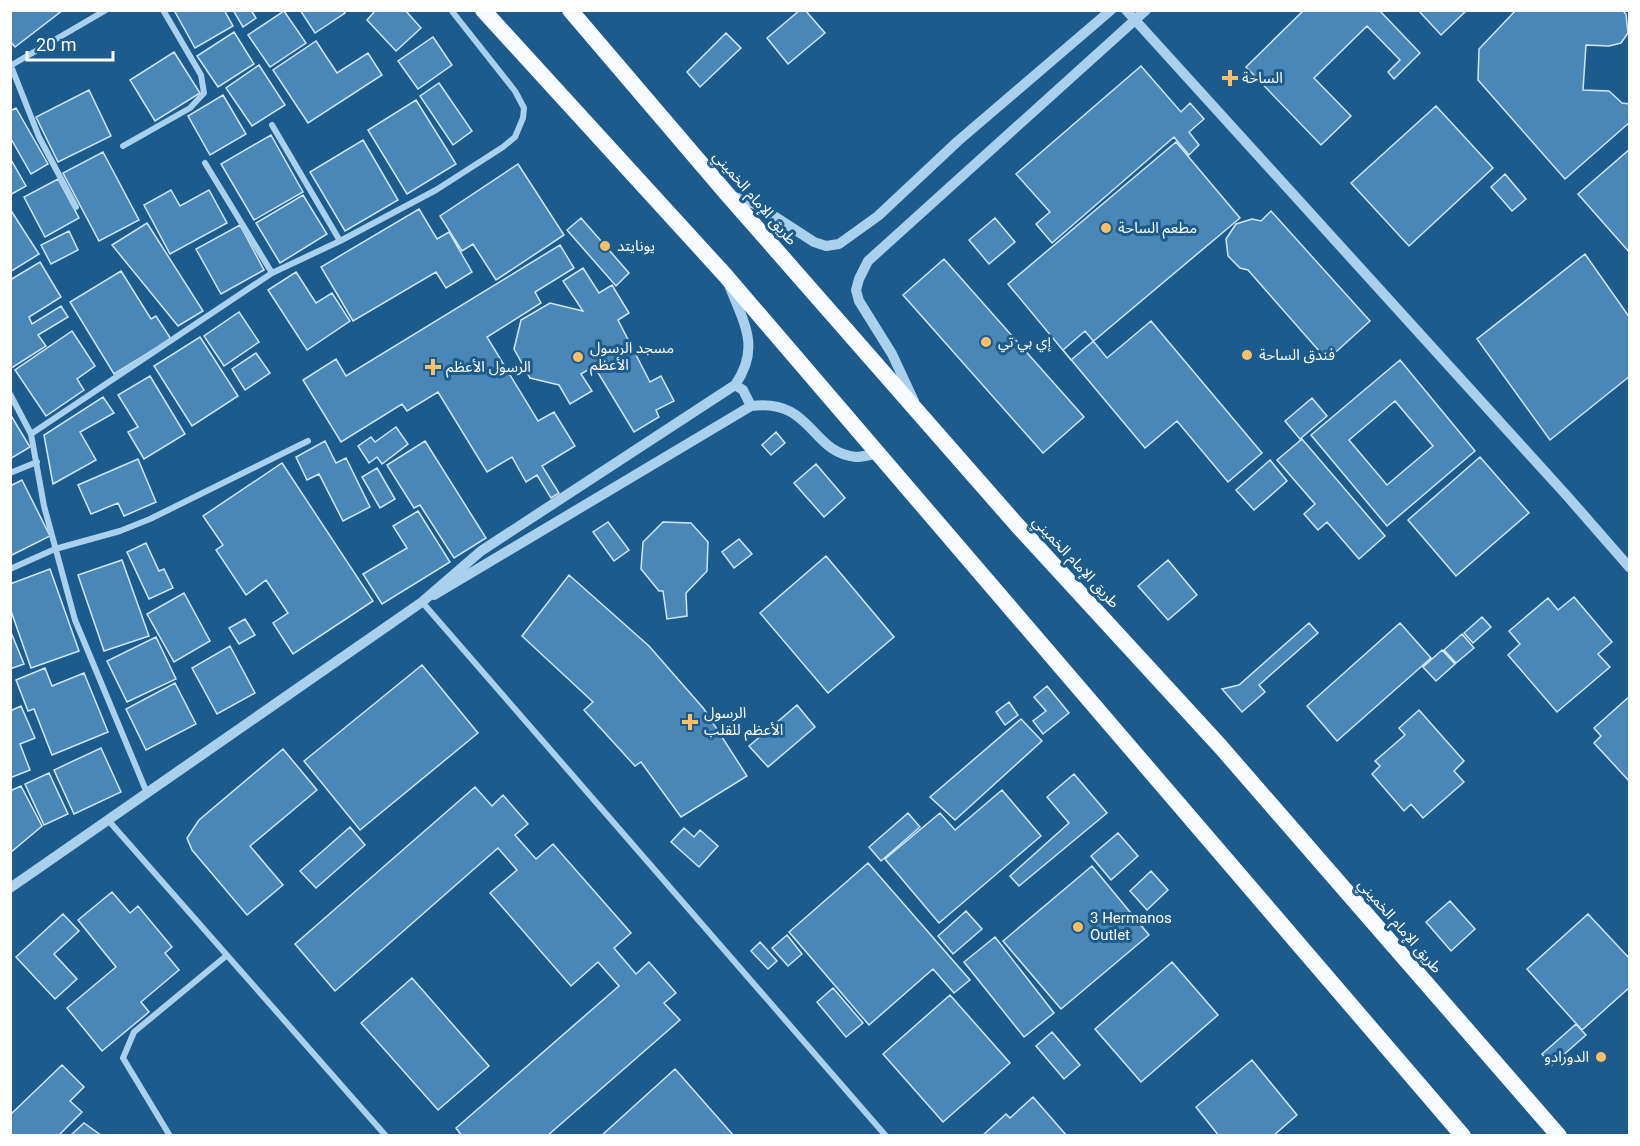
<svg xmlns="http://www.w3.org/2000/svg" width="1640" height="1146" viewBox="0 0 1640 1146" font-family="Roboto,'Noto Sans Arabic',sans-serif">
<style>
.building{fill:#4a87b6;stroke:#cfe7f9;stroke-width:1.5;fill-rule:evenodd}
.lines{fill:none;stroke-linecap:round;stroke-linejoin:round}
.minor{stroke:#a9d0ed;stroke-width:6}
.tertiary{stroke:#a9d0ed;stroke-width:10}
.trunk{stroke:#f7fbff;stroke-width:16}
.poi-dot{fill:#fcbf67;stroke:#1d5b8c;stroke-width:2}
.labels{text-anchor:middle;dominant-baseline:central;stroke-width:6;stroke-linejoin:round;paint-order:stroke}
.poi-label{font-size:15px;fill:#fff;stroke:#1d5b8c;text-anchor:start}
.street-label{font-size:15px;fill:#fff;stroke:#1d5b8c}
</style>
<rect width="100%" height="100%" fill="#1d5b8c"/>
<path class="building" d="M10 10H63L15 47 10 41Z
M174 10H224L233 26 195 48Z
M233 10H251L256 18 243 27Z
M300 10H343L345 13 315 33Z
M376 10H405L421 28 396 51 367 20Z
M800 10H805L825 33 788 64 767 38Z
M1304 10H1379L1420 53 1394 79 1388 72 1400 60 1367 26 1314 78 1351 116 1321 145 1246 67Z
M1418 10H1463L1465 12 1441 35Z
M1516 10H1622L1626 14 1628 33 1621 43 1609 46 1586 45 1583 90 1609 91 1622 103 1630 104V122L1565 179 1478 80 1479 49Z
M284 11 306 43 270 67 248 35Z
M234 32 254 64 218 87 197 56Z
M726 33 741 48 700 87 687 72Z
M433 37 452 65 418 89 398 61Z
M316 41 337 73 368 53 382 75 308 123 273 70Z
M174 52 200 93 155 121 130 80Z
M259 65 285 105 252 126 226 88Z
M1141 66 1181 112 1190 103 1204 119 1189 132 1199 145 1189 155 1174 137 1052 243 1036 224 1050 212 1016 174Z
M439 83 472 131 453 145 420 96Z
M89 90 111 136 58 162 36 117Z
M223 95 246 134 210 155 188 116Z
M416 100 456 164 407 194 368 130Z
M1436 106 1493 168 1409 246 1351 183Z
M16 108 48 164 31 174 10 137V111Z
M271 135 303 192 254 220 221 164Z
M363 140 398 200 345 231 310 172Z
M1176 142 1240 218 1071 360 1008 284Z
M1630 149V253L1578 194Z
M103 152 139 220 99 241 63 173Z
M10 158 26 186 10 195Z
M518 164 564 235 496 280 473 244 462 251 440 216Z
M1505 174 1526 199 1512 211 1491 187Z
M58 179 79 218 45 237 24 197Z
M171 190 180 206 209 190 227 223 170 254 144 205Z
M303 195 327 234 280 263 256 223Z
M10 209 39 254 10 272Z
M419 209 437 239 449 232 472 272 446 288 436 272 353 321 321 267Z
M1271 211 1370 321 1327 360 1248 270 1240 268 1228 256 1226 239 1236 224 1252 219 1261 221Z
M581 218 629 273 616 286 567 230Z
M995 218 1015 242 989 264 969 240Z
M147 223 203 311 178 326 112 245Z
M240 225 264 270 221 294 196 249Z
M69 231 78 250 51 264 41 245Z
M560 245 574 268 535 292 541 303 487 337 538 421 554 412 575 446 542 466 559 493 551 498 537 475 526 482 512 457 487 472 438 392 407 411 402 404 341 442 303 380 336 359 346 376Z
M1585 254 1630 318V376L1550 440 1477 339Z
M944 259 1084 417 1043 453 903 295Z
M40 262 61 297 29 317 32 324 61 306 68 317 38 335 46 346 10 369V280Z
M583 268 599 293 612 285 629 313 618 320 650 382 661 376 674 401 656 410 659 417 634 432 594 366 581 374 592 391 570 404 559 385 530 378 514 349 521 320 550 303 583 311 563 281Z
M121 271 151 319 156 316 171 339 114 374 70 302Z
M296 272 316 303 332 293 350 321 307 350 268 290Z
M239 312 259 342 224 366 204 336Z
M1151 321 1262 453 1228 482 1177 421 1145 448 1063 350 1085 331 1107 358Z
M72 331 95 366 77 379 84 390 46 416 15 370Z
M200 337 238 396 192 426 154 366Z
M256 353 270 373 245 390 232 369Z
M1400 360 1475 451 1387 526 1311 435ZM1395 401 1433 446 1387 485 1349 440Z
M150 376 185 434 144 459 128 432 138 427 118 395Z
M103 397 114 413 80 432 96 460 53 484 44 435Z
M1312 398 1327 416 1300 439 1285 421Z
M10 414 30 447 10 459Z
M396 427 408 444 382 464 377 457 369 463 358 446 371 437 375 442Z
M776 432 785 443 771 455 762 445Z
M1302 439 1385 536 1359 559 1327 522 1318 530 1304 514 1315 504 1277 460Z
M325 441 336 463 346 458 370 507 343 521 319 474 307 480 296 457Z
M425 441 486 538 454 558 420 505 414 508 387 465Z
M1480 457 1529 513 1456 576 1408 520Z
M138 459 156 502 124 516 118 503 91 514 78 485Z
M1270 460 1287 481 1254 510 1236 490Z
M282 463 373 601 293 654 273 623 288 613 266 580 246 595 216 550 223 545 203 516Z
M816 464 845 498 824 517 794 483Z
M377 468 395 499 380 508 362 477Z
M22 480 50 536 10 556V486Z
M418 511 450 562 382 604 363 574 407 548 393 526Z
M608 522 629 550 614 561 593 532Z
M663 522 691 523 708 542 707 571 686 593 687 616 667 619 663 591H659L641 569 643 542Z
M739 539 752 554 734 568 722 552Z
M146 543 159 571 164 569 173 588 149 599 127 552Z
M826 556 894 637 828 693 760 613Z
M122 560 149 636 104 651 78 575Z
M1168 560 1197 595 1168 620 1138 586Z
M50 569 79 651 31 668 10 608V584Z
M569 575 649 646 704 709 747 776 681 817 641 762 635 766 584 710 593 702 522 636Z
M184 593 210 641 174 662 147 614Z
M1574 597 1612 642 1598 654 1610 667 1557 712 1508 655 1520 644 1509 631 1548 598 1558 610Z
M1482 617 1491 627 1473 643 1464 633Z
M245 619 255 635 239 644 229 628Z
M1309 623 1318 633 1259 685 1265 692 1242 712 1222 689 1239 685Z
M1400 623 1431 658 1337 741 1307 706Z
M10 630 24 664 10 669Z
M1462 634 1474 648 1456 663 1444 650Z
M156 637 176 679 127 702 107 661Z
M230 646 255 693 217 714 192 668Z
M1442 650 1455 664 1436 681 1423 667Z
M422 665 478 733 360 830 304 761Z
M45 668 52 686 84 673 108 732 52 755 34 709 28 711 16 680Z
M175 683 196 724 146 750 126 709Z
M1047 686 1069 713 1043 734 1033 721 1046 711 1034 697Z
M1630 696V782L1594 743 1601 736 1594 728Z
M1009 702 1018 715 1005 725 996 712Z
M797 705 815 727 768 767 749 746Z
M21 706 35 738 20 744 30 770 10 778V711Z
M1419 710 1464 761 1454 771 1464 782 1423 818 1411 804 1404 811 1372 774 1380 766 1375 761 1405 735 1399 728Z
M1021 719 1042 741 955 820 930 797Z
M101 748 121 792 74 814 54 770Z
M283 749 317 790 250 846 283 885 247 915 192 850 187 838 199 820Z
M49 773 68 814 44 825 25 784Z
M1074 774 1107 813 1019 886 1010 876 1069 823 1047 797Z
M21 786 42 826 10 853V791Z
M475 787 492 806 503 795 528 824 515 835 536 859 553 844 631 933 614 948 636 974 649 962 676 993 664 1003 680 1020 547 1136H462L456 1128 619 986 598 962 571 986 490 893 517 870 498 848 335 991 295 944Z
M1002 790 1041 836 939 923 885 859 940 813 955 830Z
M908 813 920 827 881 861 869 847Z
M350 827 365 845 316 888 300 871Z
M684 828 694 837 700 830 718 846 699 867 671 842Z
M1118 833 1138 856 1111 880 1091 856Z
M868 863 970 980 954 993 933 969 869 1025 789 932Z
M1092 866 1149 935 1061 1009 1003 941Z
M1151 871 1168 890 1147 910 1130 891Z
M112 892 130 913 138 906 172 947 165 953 179 970 141 1002 149 1012 102 1051 67 1008 116 967 78 920Z
M1450 901 1475 929 1451 951 1426 922Z
M966 911 982 929 953 954 938 936Z
M63 914 79 931 54 954 77 979 55 999 16 957Z
M1588 914 1630 959V987L1582 1030 1527 969Z
M787 935 802 954 788 966 772 948Z
M995 937 1054 1013 1024 1037 964 962Z
M760 942 777 961 768 969 751 951Z
M1172 962 1218 1015 1141 1082 1095 1029Z
M412 978 489 1066 438 1110 361 1023Z
M833 988 863 1023 846 1037 817 1002Z
M950 995 1010 1063 943 1122 883 1054Z
M1576 1024 1586 1035 1552 1065 1542 1054Z
M1052 1032 1080 1065 1064 1079 1036 1046Z
M1252 1060 1297 1115 1273 1136H1219L1196 1107Z
M62 1065 84 1087 70 1101 82 1112 58 1136H10V1115Z
M675 1069 734 1136H601Z
M1033 1097 1067 1136H982L1006 1114 1010 1118Z
M84 1123 102 1136H70Z"/>
<g class="lines">
<path class="minor" d="M10 66 106 10
M11 66 39 137 76 207
M272 125 340 241
M123 146 190 108 204 93 201 75 163 10
M205 163 272 273
M10 394 31 434 44 506 75 620 147 793
M31 434 272 273 340 241 436 190 503 147 515 137 523 118 524 108 515 91 451 10
M10 473 37 462
M10 569 55 549 120 531 150 519 308 441
M422 602 886 1136
M108 820 386 1136
M170 1136 123 1058 134 1032 226 956"/>
<path class="tertiary" d="M1126 10 1568 497 1630 568
M729 195 757 205 814 242 826 246 839 244 878 216 958 141 1111 10
M735 385 743 390 751 406
M914 401 892 354 859 301 856 290 859 279 868 261 1146 10
M434 595 751 406C813 398 810 453 856 457 863 457 872 454 879 454
M10 888 422 602 481 551 735 385C761 348 744 323 729 285"/>
<path class="trunk" d="M483 10 725 275 1463 1136
M570 10 727 194 1017 525 1220 746 1559 1136"/>
</g>
<g class="poi-dot">
<path d="M1227 69h6v6h6v6h-6v6h-6v-6h-6v-6h6z"/>
<circle cx="1106" cy="228" r="6"/>
<circle cx="605" cy="246" r="6"/>
<circle cx="986" cy="342" r="6"/>
<circle cx="1247" cy="355" r="6"/>
<circle cx="578" cy="357" r="6"/>
<path d="M430 358h6v6h6v6h-6v6h-6v-6h-6v-6h6z"/>
<path d="M687 713h6v6h6v6h-6v6h-6v-6h-6v-6h6z"/>
<circle cx="1078" cy="927" r="6"/>
<circle cx="1601" cy="1057" r="6"/>
</g>
<g class="labels">
<g class="poi-label">
<text x="1242" y="78">الساحة</text>
<text x="1118" y="228">مطعم الساحة</text>
<text x="617" y="246">يونايتد</text>
<text x="998" y="342">إي بي تي</text>
<text x="590" y="348">مسجد الرسول<tspan x="590" dy="17">الأعظم</tspan></text>
<text x="1259" y="355">فندق الساحة</text>
<text x="446" y="367">الرسول الأعظم</text>
<text x="704" y="713">الرسول<tspan x="704" dy="17">الأعظم للقلب</tspan></text>
<text x="1090" y="918">3 Hermanos<tspan x="1090" dy="17">Outlet</tspan></text>
<text x="1589" y="1057" text-anchor="end">الدورادو</text>
</g>
<g class="street-label">
<text transform="translate(755 198) rotate(49)">طريق الإمام الخميني</text>
<text transform="translate(1076 562) rotate(47)">طريق الإمام الخميني</text>
<text transform="translate(1400 926) rotate(49)">طريق الإمام الخميني</text>
</g>
</g>
<rect width="1640" height="1146" fill="none" stroke="#ffffff" stroke-width="24"/>
<path d="M27 51v9h86v-9" fill="none" stroke="#ffffff" stroke-width="3"/>
<text x="36" y="51" font-size="18" fill="#ffffff" stroke="#1d5b8c" stroke-width="4.5" paint-order="stroke">20 m</text>
</svg>
